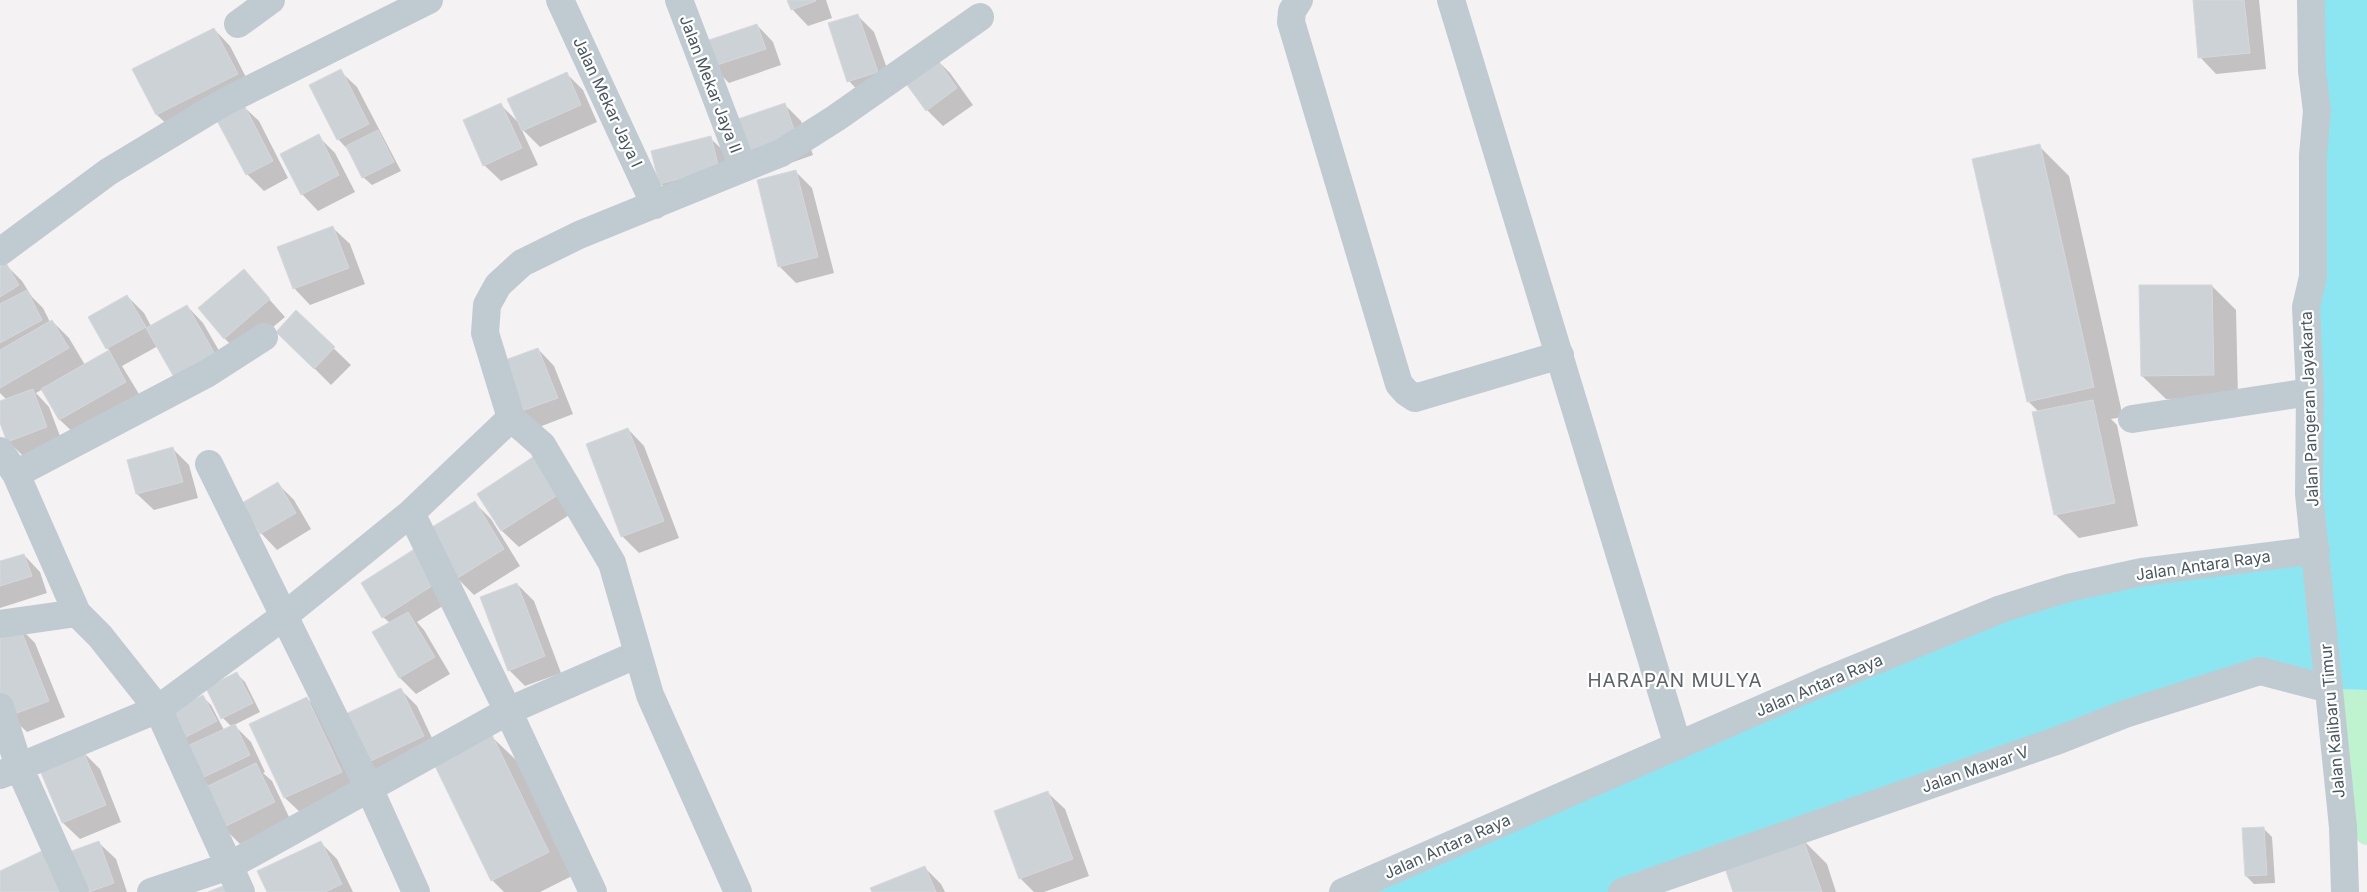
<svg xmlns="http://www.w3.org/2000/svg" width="2367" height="892" viewBox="0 0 2367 892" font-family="Inter,sans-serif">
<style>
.green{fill:#bff2ce}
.water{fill:#8be6f1}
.shadow{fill:#0003}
.building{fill:#cdd2d6;stroke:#d5d8dd}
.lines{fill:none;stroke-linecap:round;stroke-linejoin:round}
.minor{stroke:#bfcbd1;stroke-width:28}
.labels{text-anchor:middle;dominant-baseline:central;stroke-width:4.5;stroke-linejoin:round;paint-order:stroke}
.street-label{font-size:16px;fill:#485760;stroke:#fff}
.quarter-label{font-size:19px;letter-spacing:1px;fill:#5e6367;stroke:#fff}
</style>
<rect width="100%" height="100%" fill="#f4f2f2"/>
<path class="green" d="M2329 689 2367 690V845L2362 844 2343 827Z"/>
<path class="water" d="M2311 0H2367V690L2329 689 2260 671 1622 892H1344L2001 609 2316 550Z"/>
<path class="shadow" d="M789 0H826L832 18 808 26 792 9Z
M2194 0H2259L2266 69 2216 74 2200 57Z
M857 15 874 32 894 88 865 98 849 81Z
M757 25 773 42 781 65 729 83 712 66Z
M214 29 230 46 253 91 174 131 157 115 134 70Z
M934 57 950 73 973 105 943 126 927 110Z
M340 71 357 87 401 171 372 185 363 177 351 153 338 139Z
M567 74 583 90 597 122 540 147 521 128 538 165 501 181 484 165 501 105 520 124Z
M242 105 259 121 288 178 264 191 247 174Z
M785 105 801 121 813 155 765 172Z
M318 136 335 153 355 192 318 211 302 194Z
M710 138 727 154 735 185 677 200 660 183Z
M2039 146 2069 176 2123 417 2111 419 2117 425 2138 526 2079 538 2055 514 2039 412 2028 401Z
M796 172 812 188 834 273 796 283 779 266Z
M333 228 350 244 365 284 310 305 294 288Z
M6 265 22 281 32 297 43 308 50 322 52 321 69 338 85 365 110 351 107 348 127 296 144 313 151 326 187 306 203 323 232 373 158 346 122 366 142 399 77 436 60 420 43 389 36 393 49 407 63 444 25 458 8 441 0 420V402L7 400 0 393V268Z
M244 271 285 317 241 354 224 338Z
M2212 286 2236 310 2238 398 2166 399 2142 376Z
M296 312 351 365 331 385 278 332Z
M538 349 554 366 573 414 534 429 517 413Z
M628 429 644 446 679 538 639 553 622 536Z
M173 449 189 465 198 498 154 510 137 494 128 461Z
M536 457 577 510 519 547 502 531 479 494Z
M278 484 294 500 311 529 277 550 261 533Z
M475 503 491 519 520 566 474 595 457 578Z
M416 549 454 599 417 622 424 630 450 674 416 694 400 678 390 623 383 617Z
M24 555 40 572 47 593 0 608V563Z
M517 584 534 601 561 673 525 686 509 670Z
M18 626 35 643 65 717 27 732 10 716 0 690Z
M237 674 245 682 260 712 234 725 251 742 265 772 263 773 272 781 290 819 240 844 223 827 210 787 201 778 183 739 203 697 211 705 224 730 232 727 223 718Z
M401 690 417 706 439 753 377 781 339 719Z
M307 698 324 715 358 788 302 814 285 798 251 724Z
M492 737 516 760 572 876 540 892H504L492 880Z
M83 752 100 769 121 822 80 839 63 823 41 769Z
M1048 793 1065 809 1089 876 1044 892H1034L1020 878Z
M2264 829 2272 837 2275 883 2254 884 2246 876Z
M1803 840 1827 864 1836 892H1735Z
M320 842 337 859 353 892H268Z
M99 843 116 859 127 892H81Z
M925 868 941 884 945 892H873Z"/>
<path class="building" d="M787 0H815L816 1 791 10Z
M2193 0H2244L2250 53 2198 58Z
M858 14 878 72 847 82 828 23Z
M757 24 766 49 711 67 703 42Z
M214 28 238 74 156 115 132 69Z
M934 55 957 88 926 111 902 78Z
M341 69 369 124 337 140 309 85Z
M567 72 581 105 522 131 507 99Z
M243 103 273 161 246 175 215 117Z
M501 103 522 148 483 166 463 120Z
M785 103 797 139 748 156 735 120Z
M378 130 394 162 362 178 346 146Z
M319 134 339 175 301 195 280 154Z
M711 136 719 169 659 184 651 151Z
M2040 144 2094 387 2027 402 1972 159Z
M796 170 818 257 778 267 757 180Z
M333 226 349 268 293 289 277 247Z
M6 263 19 285 0 297V267Z
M244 269 270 299 224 339 198 308Z
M2139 285H2212L2214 375 2141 376Z
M27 290 42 320 0 343V304Z
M127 295 146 327 106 349 88 317Z
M187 305 216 356 175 379 146 328Z
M296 310 335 347 314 369 276 332Z
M52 320 69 348 0 388V350Z
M538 348 558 398 516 413 497 363Z
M109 350 126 382 59 420 41 389Z
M33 389 47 427 7 442 0 423V401Z
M2093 400 2115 503 2054 515 2032 412Z
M628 428 664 521 621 537 586 444Z
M173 447 183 482 136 494 127 460Z
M536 455 561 493 501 531 477 494Z
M278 482 296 513 260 534 242 503Z
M475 501 504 549 456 579 427 530Z
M416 548 438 582 382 618 361 583Z
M24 554 32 576 0 586V561Z
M517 583 545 656 508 671 480 597Z
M408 612 435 657 399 678 372 632Z
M19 625 49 701 9 716 0 694V632Z
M237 672 253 703 221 719 206 688Z
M401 688 424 736 360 766 337 718Z
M203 695 217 721 182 739 168 713Z
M307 697 342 772 284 798 249 724Z
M235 724 250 755 200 779 185 747Z
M492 735 549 852 491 881 434 764Z
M83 751 106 805 62 823 39 768Z
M256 763 275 802 222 828 202 789Z
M1048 791 1073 859 1019 879 994 811Z
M2264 827 2267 875 2245 876 2242 828Z
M1803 839 1822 892H1733L1724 865Z
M99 841 114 883 89 892H80L66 853Z
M321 841 342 884 325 892H267L257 871Z
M42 851 62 892H0V871Z
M925 866 936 892H872L870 888Z
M230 883 233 892H208Z"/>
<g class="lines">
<path class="minor" d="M560 0 655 205
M679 0 743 168
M1299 0 1292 11 1291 22 1399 384 1406 392 1415 398 1560 355
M1451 0 1678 746
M2311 0 2312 71 2317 111 2313 155V277L2306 307 2310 392 2309 494 2343 827 2345 892
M238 24 271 0
M0 252 108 172 224 102 429 0
M2132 419 2310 392
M0 451 16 474 77 613 100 636 158 709 241 892
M209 464 369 788 416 892
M16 474 208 373 264 337
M411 513 508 711 593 892
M0 624 77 613
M0 707 19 767 75 892
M0 775 158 709 284 616 411 513 511 418
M151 892 229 866 508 711 638 654
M738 892 650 695 612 563 542 445 511 418 485 333 487 305 498 285 522 263 579 235 781 153 836 118 980 17
M1343 892 1823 682 2001 609 2068 588 2142 572 2316 550
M1622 892 2059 740 2125 714 2260 671 2329 689"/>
</g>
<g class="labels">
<g class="street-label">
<text transform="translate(711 84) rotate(69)">Jalan Mekar Jaya II</text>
<text transform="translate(608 102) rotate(65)">Jalan Mekar Jaya I</text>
<text transform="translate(2309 409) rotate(-92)">Jalan Pangeran Jayakarta</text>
<text transform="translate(2203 565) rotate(-8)">Jalan Antara Raya</text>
<text transform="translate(1819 685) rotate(-23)">Jalan Antara Raya</text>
<text transform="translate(2332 721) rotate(-95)">Jalan Kalibaru Timur</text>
<text transform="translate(1975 769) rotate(-19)">Jalan Mawar V</text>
<text transform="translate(1447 846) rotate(-24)">Jalan Antara Raya</text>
</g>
<g class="quarter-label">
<text x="1675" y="680">HARAPAN MULYA</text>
</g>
</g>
</svg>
